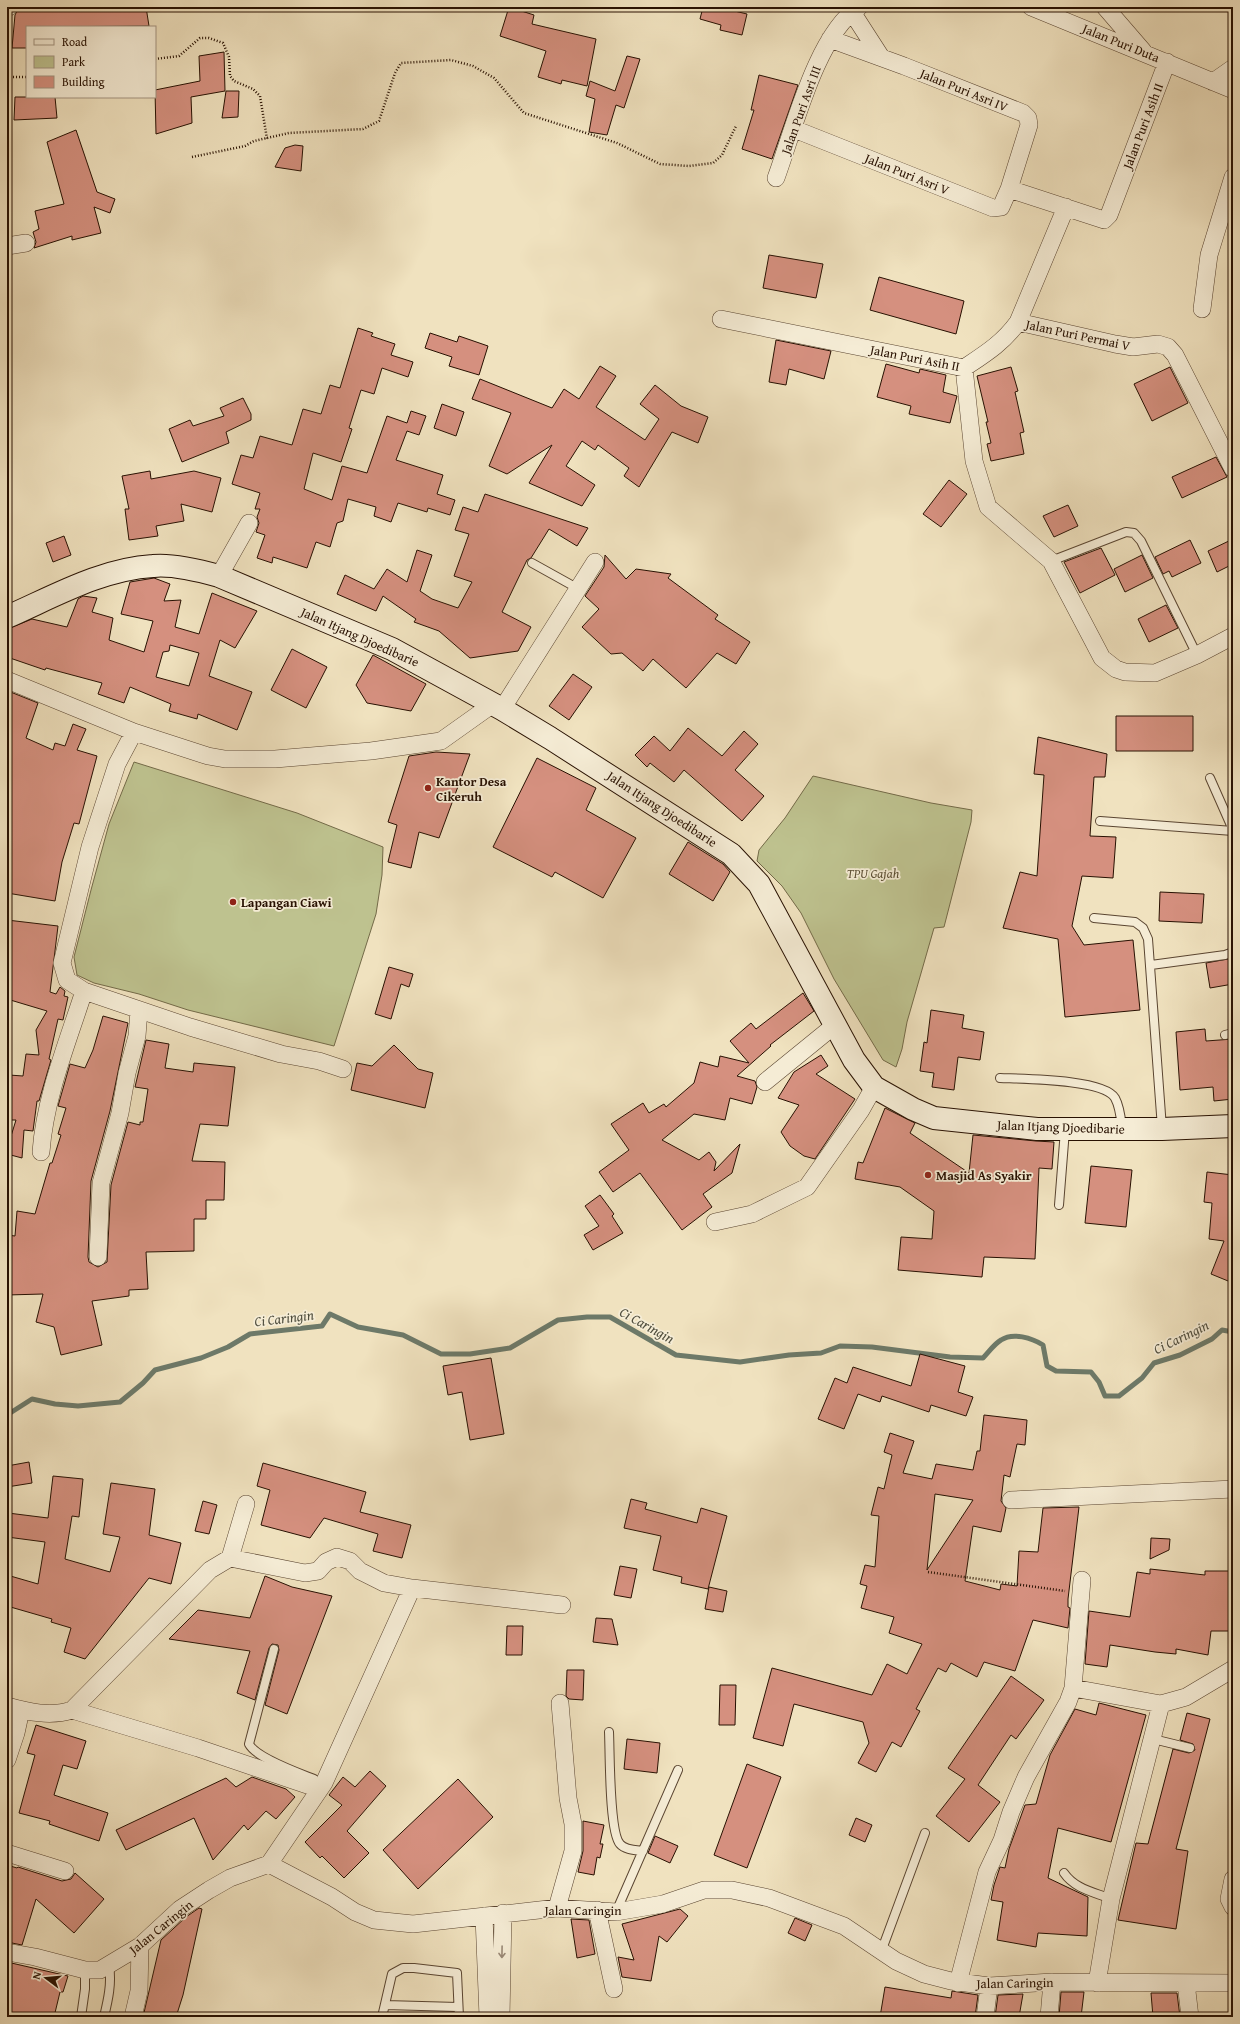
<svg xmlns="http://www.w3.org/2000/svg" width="1240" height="2024" viewBox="0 0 1240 2024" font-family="'Gentium Book Plus',serif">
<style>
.green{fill:#bec28f;stroke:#736a48}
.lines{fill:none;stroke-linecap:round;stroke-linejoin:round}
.stream{stroke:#6d7968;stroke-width:5}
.building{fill:#d5907f;stroke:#281102;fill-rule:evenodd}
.service-casing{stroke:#5a4531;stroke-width:10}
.minor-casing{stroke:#5a4531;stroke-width:18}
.secondary-casing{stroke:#281102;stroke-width:24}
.path{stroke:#281102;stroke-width:2.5;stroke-dasharray:1 2;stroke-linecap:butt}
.service{stroke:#f5ecd5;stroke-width:8}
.minor{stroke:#f5ecd5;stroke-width:17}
.secondary{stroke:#f5ecd5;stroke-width:22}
.oneway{stroke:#998976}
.poi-dot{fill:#8f2418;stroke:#f5ecd5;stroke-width:1.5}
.labels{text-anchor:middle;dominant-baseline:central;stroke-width:3.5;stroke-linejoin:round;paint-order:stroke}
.street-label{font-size:13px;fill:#281102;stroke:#f5ecd5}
.poi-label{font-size:13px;font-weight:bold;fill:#281102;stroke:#f5ecd5;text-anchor:start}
.park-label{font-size:13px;font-style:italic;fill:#5c4f33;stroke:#f5ecd5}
.water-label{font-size:14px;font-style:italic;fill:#504e3e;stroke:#f5ecd5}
</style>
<rect width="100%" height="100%" fill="#f0e2bf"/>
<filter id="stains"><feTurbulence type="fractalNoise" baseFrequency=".005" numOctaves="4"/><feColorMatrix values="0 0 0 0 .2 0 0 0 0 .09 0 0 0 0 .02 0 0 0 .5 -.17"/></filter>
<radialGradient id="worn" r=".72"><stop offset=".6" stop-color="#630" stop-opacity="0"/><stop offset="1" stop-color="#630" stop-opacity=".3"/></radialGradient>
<path class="green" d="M134 762 297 813 383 847 382 875 376 914 334 1046 188 1010 139 994 94 983 77 975 74 957 91 890 109 824Z
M813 776 931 803 972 810 971 822 944 927 934 928 907 1022 902 1049 896 1067 883 1060 834 979 801 913 782 886 757 861 759 850 785 818Z"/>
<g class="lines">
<path class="stream" d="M7 1415 32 1399 55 1404 78 1406 120 1402 143 1383 155 1370 201 1358 228 1347 250 1334 322 1326 330 1314 358 1327 403 1335 441 1354H470L510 1348 558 1320 587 1317H610L676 1355 740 1362 789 1355 821 1353 840 1346 872 1347 950 1357 983 1358C988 1353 994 1344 1001 1340 1013 1332 1032 1338 1043 1345L1047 1366 1056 1371 1091 1372 1099 1382 1105 1396H1119L1142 1378 1154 1363 1180 1355 1212 1339 1222 1330 1233 1332"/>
</g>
<path class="building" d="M19 7H27V9L39 7H146L149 26 27 27V48H12L15 15Z
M509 7 534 15 532 24 596 39 587 86 562 80 561 84 538 77 546 51 500 36Z
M703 7H718L747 14 742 35 720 30 721 25 700 19Z
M224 52 225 91 191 97 192 123 156 134 155 90 200 81 199 56Z
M627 56 640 59 624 108 616 105 607 135 589 132 595 99 586 96 590 81 615 91Z
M759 75 798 85 772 159 742 149 754 110H751Z
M226 91H239L238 117 222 118Z
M15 97H55L57 118 14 120Z
M76 130 97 192 115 199 110 213 94 207 101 233 72 240V236L34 248 36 242 33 232 39 229 35 211 64 204 47 142Z
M295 145 303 146 301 171 275 167 285 148Z
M769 255 823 264 816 298 763 288Z
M879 277 964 301 956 334 870 310Z
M358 328 373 333 371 336 395 344 391 355 413 362 408 377 382 368 374 394 361 390 349 428 352 429 341 462 313 453 304 489 332 500 342 466 367 473 387 416 407 423 411 411 426 416 419 435 407 431 396 460 443 475 437 494 455 500 450 515 428 508 427 512 398 503 391 522 374 516 376 507 348 499 343 521 337 523 330 547 316 542 307 568 273 557 272 563 257 558 265 535 256 532 259 523 257 517 260 509H255L260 493 232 484 241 455 253 458 260 436 292 445 303 409 321 414 330 385 340 388Z
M430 333 457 342 459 336 488 346 479 375 449 366 452 357 425 348Z
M776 340 831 351 824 379 789 369 786 385 769 382Z
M886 364 919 373 920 369 946 375 943 392 957 396 950 423 909 414 911 406 877 397Z
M600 366 616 376 596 407 645 440 659 419 640 404 655 385 681 406 708 417 698 443 672 432 639 487 624 476 629 468 598 445 595 450 582 441 566 466 595 485 582 506 529 483 552 445 507 474 489 466 511 413 472 399 480 379 552 408 564 389 579 399Z
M1011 367 1018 391 1015 392 1024 432 1020 433 1024 454 991 461 987 444 991 443 986 422H988L977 376Z
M1170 367 1188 403 1152 421 1134 384Z
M243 398 251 414V420L226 432 229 443 182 462 169 429 190 420 193 426 224 416 220 408Z
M442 404 464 412 456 436 434 428Z
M1216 457 1227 477 1182 498 1172 477Z
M150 471 151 479 194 471 221 478 212 512 181 504 184 521 156 526 158 536 129 540 125 509H129L122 476Z
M949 480 967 494 941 527 923 514Z
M485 494 588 528 577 546 549 529 531 558 527 560 502 612 531 627 518 651 470 658 439 631 414 622 416 619 383 596 376 611 337 594 345 575 374 589 387 569 407 582 417 550 432 555 420 591 432 599 458 608 472 582 454 576 469 534 455 530 463 507 478 512Z
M1068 505 1078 526 1054 537 1043 516Z
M64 536 71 555 53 562 46 543Z
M1233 539V564L1217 572 1208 551Z
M1190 540 1201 563 1172 577 1169 571 1163 574 1155 557Z
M1101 548 1115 575 1080 593 1064 562Z
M605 555 626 579 636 569 671 574 668 578 718 615 715 619 750 642 736 664 717 653 686 688 653 659 643 671 622 653 611 654 582 627 599 609 585 596 604 567Z
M1142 555 1153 578 1125 592 1114 569Z
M154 578 170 584 164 601 181 600 175 627 199 634 212 593 257 611 235 648 220 640 209 676 252 692 237 730 198 714 197 719 169 711 171 704 130 687 124 703 98 694 102 683 46 668 45 670 7 657V629L32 619 67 627 78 599 83 596 97 598 92 612 113 618 109 640 144 652 153 621 121 614 130 582ZM170 645 199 653 189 686 156 677 163 652 169 651Z
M1166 605 1178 628 1149 642 1138 619Z
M292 649 327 667 306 708 271 690Z
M373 655 426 684 411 711 367 703 356 685Z
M573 674 592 687 569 720 549 706Z
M8 691 38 703 26 738 53 750 55 743 65 746 73 724 86 729 77 750 97 756 79 824 74 823 62 862 55 901 7 893Z
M1116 716H1193V751H1116Z
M688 728 722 756 744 731 758 744 735 770 764 796 742 821 684 770 674 782 650 763 647 767 635 755 654 736 670 751Z
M1038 737 1107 754 1105 777H1094L1090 836 1116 837 1113 878 1082 876 1072 926 1084 945 1133 940 1140 1010 1065 1017 1058 939 1003 928 1020 872 1037 876 1044 775 1034 774Z
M436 752 470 754 439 838 419 832 411 868 388 862 397 825 388 822 409 756Z
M537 758 596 788 586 810 636 838 603 898 555 872 552 877 493 847Z
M688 842 723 864 730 872 713 901 669 874Z
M1160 892 1204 894 1202 923 1159 921Z
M7 920 58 926 50 992 56 994 60 987 65 991 64 996 68 997 63 1020 58 1019 49 1059 51 1060 39 1101H37L33 1131 24 1130 22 1158 7 1154V1149L16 1120H7L9 1075 23 1076 26 1054 39 1055 36 1030 47 1011 7 999Z
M1233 958V984L1210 988 1206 963Z
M389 967 413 974 409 987 401 984 391 1019 375 1014Z
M803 993 814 1011 770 1045 771 1046 737 1076 755 1081 757 1087 752 1104 730 1098 725 1120 694 1114 662 1140 699 1160 709 1152 716 1162 714 1171 740 1144 732 1173 703 1194 712 1207 682 1230 640 1173 613 1192 599 1172 629 1150 611 1124 643 1103 649 1113 664 1104 666 1107 694 1083 700 1062 718 1067 720 1056 749 1063 730 1041 751 1023 756 1029Z
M931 1010 964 1015 962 1028 984 1032 980 1060 958 1057 954 1090 932 1087 934 1073 920 1071 924 1042 927 1043Z
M103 1016 128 1023 110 1111 91 1181 88 1257 89 1262 98 1267 107 1262 111 1185 128 1122 140 1125V1122H143L148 1089 135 1087 146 1040 169 1044 165 1068 193 1072 194 1063 235 1067 228 1126 200 1124 192 1161 225 1162 224 1200H206V1219H194V1251L146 1252 148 1289 129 1290V1296L92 1301 102 1345 61 1355 54 1327 36 1322 43 1294 7 1295V1235L15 1236 17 1211 35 1214 50 1163H52L61 1135 58 1134 66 1108 58 1106 70 1064 85 1068 93 1050Z
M1205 1029 1206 1041 1233 1039V1099L1214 1101 1213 1087 1180 1090 1176 1032Z
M394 1045 418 1069 433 1073 425 1108 351 1090 357 1063 372 1066Z
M821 1055 828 1066 816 1074 855 1099 815 1159 804 1156 790 1146 781 1132 799 1105 778 1098 794 1072Z
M885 1108 915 1123 910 1133 969 1173 973 1135 1036 1141 1054 1142 1052 1169 1039 1168 1035 1259 984 1257 982 1277 898 1270 901 1237 932 1239 934 1211 900 1187 855 1179 858 1162 863 1163Z
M1091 1166 1132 1170 1126 1227 1085 1223Z
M1207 1172 1233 1175V1283L1211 1274 1224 1241 1209 1239 1212 1203 1204 1202Z
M600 1195 614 1214 612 1216 623 1233 593 1250 584 1235 599 1226 585 1206Z
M920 1354 965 1366 958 1392 973 1397 966 1416 931 1405 929 1412 882 1396 880 1402 858 1394 844 1429 818 1419 835 1378 847 1383 853 1367 911 1386Z
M491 1358 504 1434 470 1440 462 1392 448 1395 443 1366Z
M984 1415 1027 1420 1025 1445 1017 1444 1010 1477 1004 1475 1001 1501 1006 1508 1001 1532 973 1526 965 1581 1000 1590 1001 1584 1017 1586 1019 1551 1038 1552 1043 1508 1079 1507 1068 1599V1607L1070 1608 1068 1628 1033 1620 1015 1671 984 1662 977 1677 951 1663 946 1672 938 1668 916 1709 920 1711 901 1747 892 1742 876 1772 858 1763 869 1743 863 1722 794 1704 783 1746 753 1738 772 1668 872 1695 887 1664 907 1674 922 1644 889 1633 894 1617 861 1608 867 1586 860 1584 865 1565 875 1567 879 1516 871 1515 878 1487 884 1489 892 1455 884 1452 890 1433 914 1441 903 1473 932 1479 936 1464 973 1470 977 1451H980ZM935 1494 973 1500 927 1570Z
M29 1462 32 1483 7 1487V1466Z
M263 1463 366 1492 360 1512 411 1525 402 1558 373 1551 378 1534 324 1518 310 1538 261 1525 270 1490 257 1486Z
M53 1476 83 1479 79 1517 72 1516 65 1559 110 1572 120 1537 103 1534 111 1483 155 1489 149 1535 181 1543 171 1584 149 1578 85 1659 64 1652 71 1628 51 1622 52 1619 7 1606V1575L38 1584 45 1542 7 1537 8 1513 48 1518Z
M631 1499 647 1503 645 1509 697 1523 701 1508 727 1516 708 1589 681 1583 682 1577 653 1570 661 1536 624 1528Z
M203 1501 217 1505 209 1534 195 1531Z
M1151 1538 1170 1539 1169 1550 1150 1559Z
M620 1566 637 1569 631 1598 614 1595Z
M1150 1569 1205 1575V1571H1233V1631H1211L1208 1655 1176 1649V1654L1155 1652 1110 1645 1107 1667 1085 1664 1089 1611 1130 1617 1137 1572 1150 1574Z
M265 1576 292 1587 332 1596 287 1714 265 1705 279 1650 278 1645 272 1644 269 1648 255 1700 237 1693 250 1651 169 1639 198 1610 250 1618Z
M709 1587 727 1591 723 1612 705 1609Z
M596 1618 612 1619 618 1645 593 1642Z
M507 1626H523L522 1655H506Z
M567 1670H584L583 1700 569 1699 566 1696Z
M1011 1676 1044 1700 1016 1739 1011 1735 978 1785 1000 1802 969 1842 936 1816 965 1779 948 1768Z
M720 1685H736L735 1725H719Z
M1099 1703 1146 1715 1111 1842 1058 1828 1048 1878 1088 1897 1087 1936 1038 1933 1036 1947 997 1940 1003 1902 991 1900 994 1885 1000 1867 1005 1868 1009 1849 1025 1805 1036 1804 1050 1755 1075 1709 1096 1715Z
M1187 1713 1210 1719 1176 1849 1188 1851 1176 1929 1118 1920 1136 1843 1148 1844 1173 1749 1189 1753 1195 1750 1193 1744 1180 1740Z
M36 1725 86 1741 77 1769 63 1765 54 1795 108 1813 99 1841 49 1824 50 1821 19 1813 35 1755 27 1753Z
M627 1739 660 1743 657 1773 624 1769Z
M747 1764 781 1777 747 1868 714 1855Z
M370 1771 386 1786 347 1831 369 1853 344 1878 322 1856 320 1858 305 1842 342 1805 329 1795 343 1777 355 1787Z
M252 1777 286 1789 295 1797 276 1819 266 1811 248 1830 244 1825 213 1860 194 1818 126 1850 116 1830 226 1778 236 1787Z
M458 1779 493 1817 418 1889 383 1850Z
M856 1818 872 1825 865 1842 849 1835Z
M583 1821 604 1825 600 1844H603L600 1858 597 1857 594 1875 578 1872 583 1851Z
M655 1836 678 1846 670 1863 648 1853Z
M7 1865 17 1868 18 1867 62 1881 71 1879 75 1873 104 1899 74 1933 36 1899 22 1945 7 1942Z
M199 1908 202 1909 183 1995 176 2017H143L161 1940 186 1917Z
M680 1909 688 1916 667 1942 659 1936 651 1981 622 1977 618 1957 634 1960 622 1924Z
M795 1918 812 1925 805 1941 788 1933Z
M571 1919 589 1920 595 1954 577 1958Z
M7 1962 68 1976 63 1992H60L54 2017H7Z
M885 1987 951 1998 952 1991 978 1995 975 2017H880Z
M1061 1992H1084L1081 2017H1059Z
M1151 1993H1177L1180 2017H1153Z
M1023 1994 1019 2017H995L998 1995Z"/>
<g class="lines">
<defs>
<path id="service" d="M1051 561 1126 532 1134 533 1141 541 1197 655
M532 563 577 588
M1210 778 1233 830
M1100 821 1233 831
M1094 918 1135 922 1143 928 1148 939 1162 1128
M1151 965 1225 955 1233 952
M1225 1035 1233 1033
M1000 1078C1023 1079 1104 1079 1115 1098 1120 1107 1121 1119 1122 1128
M1059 1205 1065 1130
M274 1649 249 1744C256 1758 299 1773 314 1779
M609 1732C610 1752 609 1832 620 1844 625 1850 636 1850 643 1851
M1153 1739 1190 1748
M1064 1873C1075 1889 1094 1892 1111 1899
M616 1912 678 1770
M881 1952 925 1833
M385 2005 458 2007
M81 2017 85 1989V1970
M104 2017C108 2000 112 1983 109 1966
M382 2017 392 1974 403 1968H414L457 1973 459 2017"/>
<path id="minor" d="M1031 7 1233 90
M1105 7 1143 51
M7 8 9 7
M852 12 881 57
M1213 82 1233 68
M794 129 993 208 1001 207 1009 189 1029 125 1028 118 1023 113 904 66 830 39
M776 178C793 132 817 33 859 7
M1009 189 1104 220 1109 215 1167 62
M7 246 26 243
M1202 309 1209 255 1233 177
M721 319 964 368C985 354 1003 343 1018 322L1066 207
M1018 322 1115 344 1133 347 1158 344 1168 347 1175 355 1233 469
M964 368 974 461 988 507 1051 561 1102 658 1116 669 1125 672 1155 673 1197 655 1233 636
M219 576 249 523
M7 680 134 732 208 756 225 759H275L371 751 441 741 493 704
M502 709 595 562
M134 732 117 764 90 847 62 963 67 980 84 991 190 1027 281 1054 319 1061 343 1069
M765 1082 835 1025
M41 1152C45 1097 67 1044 84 991
M715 1222 752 1214 807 1187 861 1110 874 1087
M98 1257 101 1183 120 1113 127 1073 137 1036 139 1010
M1011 1500 1233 1489
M230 1558 246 1504
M1073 1688 1082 1580
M7 1706C28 1712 51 1717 72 1710L210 1570 230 1558 305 1573 318 1571 326 1562 337 1557 350 1561 360 1571 384 1583 412 1588 562 1605
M72 1710 198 1748 319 1789
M7 1760 16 1733 21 1710
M7 1853 65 1871
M269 1864 324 1783 412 1588
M1233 1879 1229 1899 1233 1907
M557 1908 573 1851V1824L568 1798 560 1703
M597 1910 614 1989
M484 1916 488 2017
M7 1952 35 1957 85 1970H100L140 1946 180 1909 209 1890 230 1878 269 1864 332 1897 355 1912 374 1920 413 1924 557 1908 616 1912 663 1904 704 1890H732L769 1898 844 1926 896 1961 924 1974 951 1981 989 1986 1052 1982 1233 1983
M958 1983 987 1872 1002 1840 1011 1812 1026 1777 1068 1702 1073 1688 1161 1704 1186 1697 1233 1669
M1097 1983 1111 1899 1161 1704
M1186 1983 1190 2017
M133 2017 139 1991 140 1946
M501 2017 503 1913
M985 2017 989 1986
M1049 2017 1052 1982"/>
<path id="secondary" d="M7 617C53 597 101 569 153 566 171 564 201 571 219 576L392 649 502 709 550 738 731 854 759 884 854 1060 874 1087 913 1109 934 1118 1037 1129H1162L1233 1126"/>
</defs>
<use href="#service" class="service-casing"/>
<use href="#minor" class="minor-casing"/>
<use href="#secondary" class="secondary-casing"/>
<path class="path" d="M155 59 179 56 200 38H209L223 43 229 57 230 76 234 81 253 89 260 96 267 139
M7 77H27
M192 157 245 146 254 141 289 133 363 129 379 121 395 73 401 63 451 60 473 66 494 78 524 113 617 143 660 164 689 166 713 163 722 155 736 126
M928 1572 1065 1591"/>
<use href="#service" class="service"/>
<use href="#minor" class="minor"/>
<use href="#secondary" class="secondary"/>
</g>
<defs><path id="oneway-shaft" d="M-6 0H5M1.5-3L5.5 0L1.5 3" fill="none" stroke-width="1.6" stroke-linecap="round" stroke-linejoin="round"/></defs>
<use class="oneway" href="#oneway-shaft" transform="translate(502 1952) rotate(91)"/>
<g class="poi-dot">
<circle cx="428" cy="788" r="4"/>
<circle cx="233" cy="902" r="4"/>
<circle cx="928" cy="1175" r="4"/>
</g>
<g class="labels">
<g class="street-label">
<text transform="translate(1121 43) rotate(22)">Jalan Puri Duta</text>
<text transform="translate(964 90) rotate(22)">Jalan Puri Asri IV</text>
<text transform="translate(801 110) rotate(-70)">Jalan Puri Asri III</text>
<text transform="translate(1143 126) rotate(-69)">Jalan Puri Asih II</text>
<text transform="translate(907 174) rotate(22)">Jalan Puri Asri V</text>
<text transform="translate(1078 335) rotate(12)">Jalan Puri Permai V</text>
<text transform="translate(915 358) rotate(11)">Jalan Puri Asih II</text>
<text transform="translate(360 637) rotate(24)">Jalan Itjang Djoedibarie</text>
<text transform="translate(662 809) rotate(33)">Jalan Itjang Djoedibarie</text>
<text transform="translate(1061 1127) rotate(2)">Jalan Itjang Djoedibarie</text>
<text x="583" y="1910">Jalan Caringin</text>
<text transform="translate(161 1927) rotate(-39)">Jalan Caringin</text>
<text transform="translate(1015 1983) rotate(-1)">Jalan Caringin</text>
</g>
<g class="poi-label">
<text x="436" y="781">Kantor Desa<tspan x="436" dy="15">Cikeruh</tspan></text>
<text x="241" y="902">Lapangan Ciawi</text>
<text x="936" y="1175">Masjid As Syakir</text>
</g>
<g class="park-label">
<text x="873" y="873">TPU Gajah</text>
</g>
<g class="water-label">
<text transform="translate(284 1318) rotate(-7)">Ci Caringin</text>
<text transform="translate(647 1325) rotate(29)">Ci Caringin</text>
<text transform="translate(1181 1337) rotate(-26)">Ci Caringin</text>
</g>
</g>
<rect width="1240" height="2024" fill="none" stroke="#f0e2bf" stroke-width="24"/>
<rect x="8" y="8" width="1224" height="2008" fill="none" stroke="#281102" stroke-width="2"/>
<rect x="12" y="12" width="1216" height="2000" fill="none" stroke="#281102"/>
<rect x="26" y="26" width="130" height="72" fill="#f5ecd5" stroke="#a39481"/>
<rect x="34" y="39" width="20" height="6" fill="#f5ecd5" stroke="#a39481"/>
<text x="62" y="46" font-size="12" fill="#281102">Road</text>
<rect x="34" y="56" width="20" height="12" fill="#bec28f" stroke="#a39481"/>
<text x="62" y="66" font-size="12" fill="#281102">Park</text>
<rect x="34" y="76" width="20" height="12" fill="#d5907f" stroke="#a39481"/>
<text x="62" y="86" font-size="12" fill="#281102">Building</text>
<g transform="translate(46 1978) rotate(286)" stroke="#f5ecd5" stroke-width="3" paint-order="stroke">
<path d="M0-3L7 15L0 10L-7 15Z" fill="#281102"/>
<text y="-6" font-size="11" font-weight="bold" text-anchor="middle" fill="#281102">N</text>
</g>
<rect width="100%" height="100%" filter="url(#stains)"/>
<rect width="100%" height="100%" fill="url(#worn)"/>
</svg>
